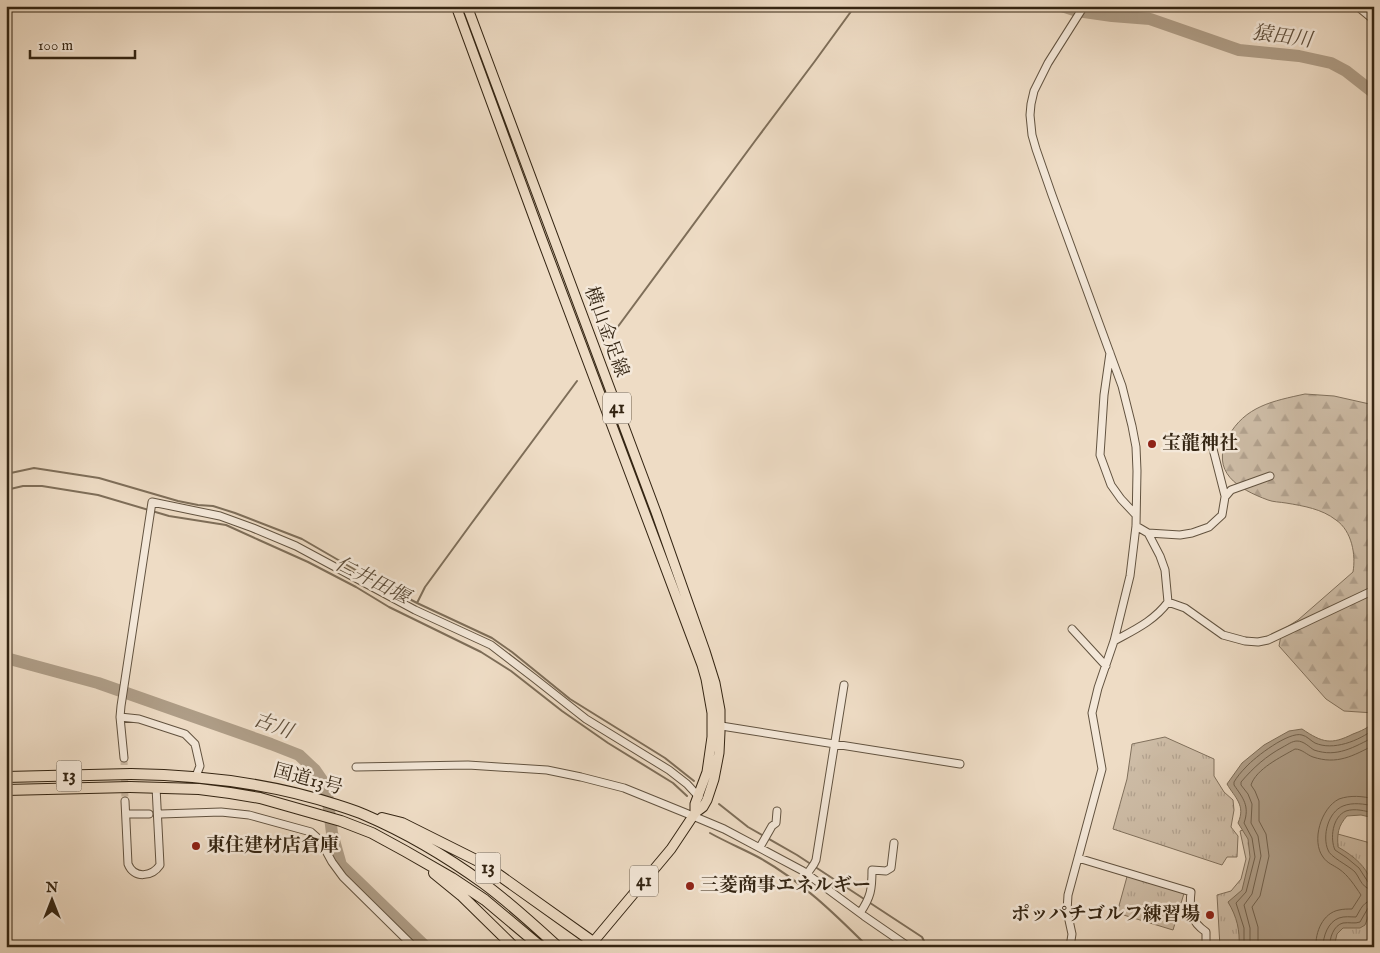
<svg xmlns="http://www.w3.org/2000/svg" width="1380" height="953" viewBox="0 0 1380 953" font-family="'IM FELL English','Noto Serif JP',serif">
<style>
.grass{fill:url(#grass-tufts);stroke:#81715d}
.forest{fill:url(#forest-firs);stroke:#81715d}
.water{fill:#af9e88;stroke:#7e6e59}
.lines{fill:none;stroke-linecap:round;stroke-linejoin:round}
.shore{stroke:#72624e;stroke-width:1}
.stream{stroke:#7e6e59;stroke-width:2}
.river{stroke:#af9e88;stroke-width:12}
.minor-tunnel{stroke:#c9b7a1;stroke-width:7;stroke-dasharray:7 3.5;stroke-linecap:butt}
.minor-casing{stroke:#625340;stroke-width:9}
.major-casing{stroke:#342513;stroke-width:11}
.highway-casing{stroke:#342513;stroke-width:12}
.minor{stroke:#f4e8d9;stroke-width:7}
.major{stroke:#eedcc5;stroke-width:9}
.highway{stroke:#eedcc5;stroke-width:10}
.highway-bridge-casing{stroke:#342513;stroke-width:12;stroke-linecap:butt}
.highway-bridge{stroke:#eedcc5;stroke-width:10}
.poi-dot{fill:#8f2418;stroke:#f4e8d9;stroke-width:2}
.labels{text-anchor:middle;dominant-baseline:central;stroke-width:5;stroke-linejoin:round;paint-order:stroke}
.shield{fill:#f4e8d9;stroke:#6e604e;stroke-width:1}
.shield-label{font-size:18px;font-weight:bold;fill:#342513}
.street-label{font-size:19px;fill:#342513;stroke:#f4e8d9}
.poi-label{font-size:19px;font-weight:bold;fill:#342513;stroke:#f4e8d9;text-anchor:start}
.water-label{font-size:20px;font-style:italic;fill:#5f4f3c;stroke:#f4e8d9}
</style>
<defs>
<pattern id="grass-tufts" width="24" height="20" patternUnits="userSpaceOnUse" patternTransform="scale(1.25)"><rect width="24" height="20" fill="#cebda7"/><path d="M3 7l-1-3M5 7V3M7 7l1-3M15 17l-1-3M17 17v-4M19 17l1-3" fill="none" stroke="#b2a28f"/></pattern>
<pattern id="forest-firs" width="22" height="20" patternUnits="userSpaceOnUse" patternTransform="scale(1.25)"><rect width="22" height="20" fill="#cebda7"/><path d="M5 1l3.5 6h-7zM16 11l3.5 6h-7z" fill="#b2a28f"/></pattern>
</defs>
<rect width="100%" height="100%" fill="#eedcc5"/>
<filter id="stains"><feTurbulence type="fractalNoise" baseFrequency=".004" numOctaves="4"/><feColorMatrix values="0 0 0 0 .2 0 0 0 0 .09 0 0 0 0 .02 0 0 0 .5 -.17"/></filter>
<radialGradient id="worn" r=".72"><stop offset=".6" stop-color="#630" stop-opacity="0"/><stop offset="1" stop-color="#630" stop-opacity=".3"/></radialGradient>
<path class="grass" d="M1165 737 1214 759V776L1224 792 1233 800 1234 810 1231 827 1238 836 1237 857H1227L1222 865 1113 829 1127 779 1132 744Z
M1255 826 1316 828 1374 844V947H1220L1217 895 1231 891 1241 879 1246 859 1240 831Z
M1128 873 1185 890 1173 930 1117 913Z"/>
<path class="forest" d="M1305 394 1334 396 1374 405V713L1344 711 1326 699 1279 646 1282 630 1298 620 1353 572C1356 555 1352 531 1336 520 1322 509 1304 506 1286 503 1280 502 1273 502 1268 500 1238 489 1210 472 1228 437 1245 406 1273 401 1305 394Z"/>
<path class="water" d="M1374 722V818L1361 815 1347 816C1338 826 1337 834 1338 847 1373 867 1380 888 1365 925L1360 928H1343L1337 934 1334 947H1239C1240 930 1237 917 1228 902L1242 890 1250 857 1248 839 1238 823C1246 805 1235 798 1227 784L1242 763 1264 745 1289 731 1302 729C1323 743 1331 745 1353 734 1361 731 1368 728 1374 722Z"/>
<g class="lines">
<path class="shore" d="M1374 806C1364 804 1353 802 1343 806 1328 812 1322 836 1328 850 1330 857 1348 865 1355 872 1361 880 1362 889 1374 890
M1374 813C1365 811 1355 808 1346 811 1332 817 1330 839 1335 850L1347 858 1359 868 1368 882 1374 883
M1244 947V928L1236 903 1246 892 1255 857 1252 838 1244 823C1250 806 1243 798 1234 785V782C1237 777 1241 772 1246 767 1255 757 1289 731 1302 735 1307 736 1311 741 1315 743 1333 751 1359 741 1374 729
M1250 947V928L1244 905 1252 894 1261 856 1258 836 1251 823 1252 804 1248 794 1241 785V782C1253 768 1266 756 1283 747 1287 745 1292 741 1297 741 1304 741 1309 747 1314 750 1337 758 1354 747 1374 737
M1258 947V927L1252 907 1260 896 1269 856 1266 834 1259 821V801L1255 791 1251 785C1256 769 1281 757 1295 749 1302 749 1307 755 1313 757 1337 765 1353 756 1374 745
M1316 947C1315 932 1323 913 1339 910 1343 909 1348 909 1352 909L1361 895C1355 886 1348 875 1339 869 1333 865 1327 863 1323 857 1311 841 1321 808 1339 799 1350 795 1363 796 1374 799
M1323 947C1323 936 1328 922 1339 918 1344 916 1351 917 1356 917 1361 909 1363 901 1374 900
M1330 947C1329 938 1334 925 1343 923 1349 922 1355 924 1360 922L1368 908 1374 906"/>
<path class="stream" d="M611 336 755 141 815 61 855 6
M6 474 34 468 99 478 178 501 198 505 213 506 235 513 302 539 359 572 417 603 492 638 512 652 570 699 665 758 694 781
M6 490 23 486H42L98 495 169 516 226 525 259 540 308 562 356 587 389 607 481 652 511 671 562 711 608 743 673 783 687 796
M417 603 425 587 471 524 577 381
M719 804 748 827 797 855 922 937 924 941 925 947
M710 833C726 842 743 849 758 857 800 880 834 913 868 947"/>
<path class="river" d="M1062 6 1077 11 1112 16 1150 19 1239 50 1299 56 1331 63 1346 71 1374 93
M6 658 98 683 271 744 299 755 315 770 326 786 332 833 341 865 426 947"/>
<path class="minor-tunnel" d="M124 758 125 801"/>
<defs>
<path id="minor" d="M1357 6 1374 20
M1110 353 1104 395 1100 455 1111 485 1121 499 1136 515
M1213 449 1225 496
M1148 533 1180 535 1192 533 1209 527 1222 515 1225 497 1231 490 1270 476
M1168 602 1185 608 1223 635 1245 641 1258 642 1268 640 1374 590
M1072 629 1106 666
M1114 641C1134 630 1154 621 1168 602L1165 570 1160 556 1148 533 1136 526
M120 717 139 719 185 734 195 744 200 766 196 776
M715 725 960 764
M124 758 120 717 121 706 152 502 220 516 253 528 296 546 415 610 491 645 534 678 586 719 669 770 687 784 699 797
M356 767 468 765 547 770 581 777 624 788 693 816 724 829 803 871 864 916 909 947
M125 801 128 864C134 879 152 877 160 865L156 787
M126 814H149
M161 814 221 812 249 815 311 832 320 840 332 862 343 877 414 947
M760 847 772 826 776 823 777 811
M1078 858 1191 892C1189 910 1190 921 1206 932V947
M807 874 814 864 816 860 844 685
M860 913C871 897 872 889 872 870L886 871 891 868 894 843
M1070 947 1072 934 1067 911 1068 895 1102 769 1092 713 1098 688 1114 641 1130 576 1136 526 1137 471 1136 447 1132 426 1122 386 1052 195 1036 149 1032 135 1030 115 1031 104 1034 91 1048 63 1084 6"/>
<path id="major" d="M456 6 541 237 702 665 706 679 712 713V737L707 772 695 804V813L671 849 589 947
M467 6 656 512 705 651 715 683 720 710V732L719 753 714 779 707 800 703 807 695 813"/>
<path id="highway" d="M131 774C201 775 270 783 337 805 346 808 356 811 365 815 407 833 447 857 483 883 509 902 534 925 558 947
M130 787 199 789 230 793 260 798 341 821 372 833 405 851 452 878 485 900 541 947
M382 818 402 823 482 863 593 942 598 947
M434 873 461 895 514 947"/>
</defs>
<use href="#minor" class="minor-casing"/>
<use href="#major" class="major-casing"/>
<use href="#highway" class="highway-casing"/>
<use href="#minor" class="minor"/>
<use href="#major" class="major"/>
<use href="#highway" class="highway"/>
<defs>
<path id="highway-bridge" d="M6 777 131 774
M6 790 130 787"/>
</defs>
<use href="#highway-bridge" class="highway-bridge-casing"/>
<use href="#highway-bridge" class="highway-bridge"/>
</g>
<g class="poi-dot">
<circle cx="1152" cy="444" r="5"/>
<circle cx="196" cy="846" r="5"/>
<circle cx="690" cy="886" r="5"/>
<circle cx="1210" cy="915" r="5"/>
</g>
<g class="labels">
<g class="shield">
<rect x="603" y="392.5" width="28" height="31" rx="4"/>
<rect x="56.5" y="760.5" width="25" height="31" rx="4"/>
<rect x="475.5" y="852.5" width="25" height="31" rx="4"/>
<rect x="630" y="865.5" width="28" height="31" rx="4"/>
</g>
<g class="shield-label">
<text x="617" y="408">41</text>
<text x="69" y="776">13</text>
<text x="488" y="868">13</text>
<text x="644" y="881">41</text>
</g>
<g class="street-label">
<text transform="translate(606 332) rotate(70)">横山金足線</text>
<text transform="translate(308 780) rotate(15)">国道13号</text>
</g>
<g class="poi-label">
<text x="1162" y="444">宝龍神社</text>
<text x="206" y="846">東住建材店倉庫</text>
<text x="700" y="886">三菱商事エネルギー</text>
<text x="1200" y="915" text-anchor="end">ポッパチゴルフ練習場</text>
</g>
<g class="water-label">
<text transform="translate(1282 37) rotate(8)">猿田川</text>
<text transform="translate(372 581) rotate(27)">仁井田堰</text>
<text transform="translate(273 726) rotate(20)">古川</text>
</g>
</g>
<rect width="1380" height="953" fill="none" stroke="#eedcc5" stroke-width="25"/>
<rect x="8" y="8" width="1365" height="938" fill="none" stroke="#342513" stroke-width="2.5"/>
<rect x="12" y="12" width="1355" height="928" fill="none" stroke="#342513"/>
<g transform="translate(52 900)" stroke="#f4e8d9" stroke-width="4" paint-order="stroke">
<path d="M0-4L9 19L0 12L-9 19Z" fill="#342513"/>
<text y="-8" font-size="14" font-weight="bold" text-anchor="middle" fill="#342513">N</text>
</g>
<path d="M30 50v8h105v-8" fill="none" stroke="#342513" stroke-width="2.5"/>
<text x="38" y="50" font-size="15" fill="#342513" stroke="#f4e8d9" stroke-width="4" paint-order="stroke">100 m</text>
<rect width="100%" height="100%" filter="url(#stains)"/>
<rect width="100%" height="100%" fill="url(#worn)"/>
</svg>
